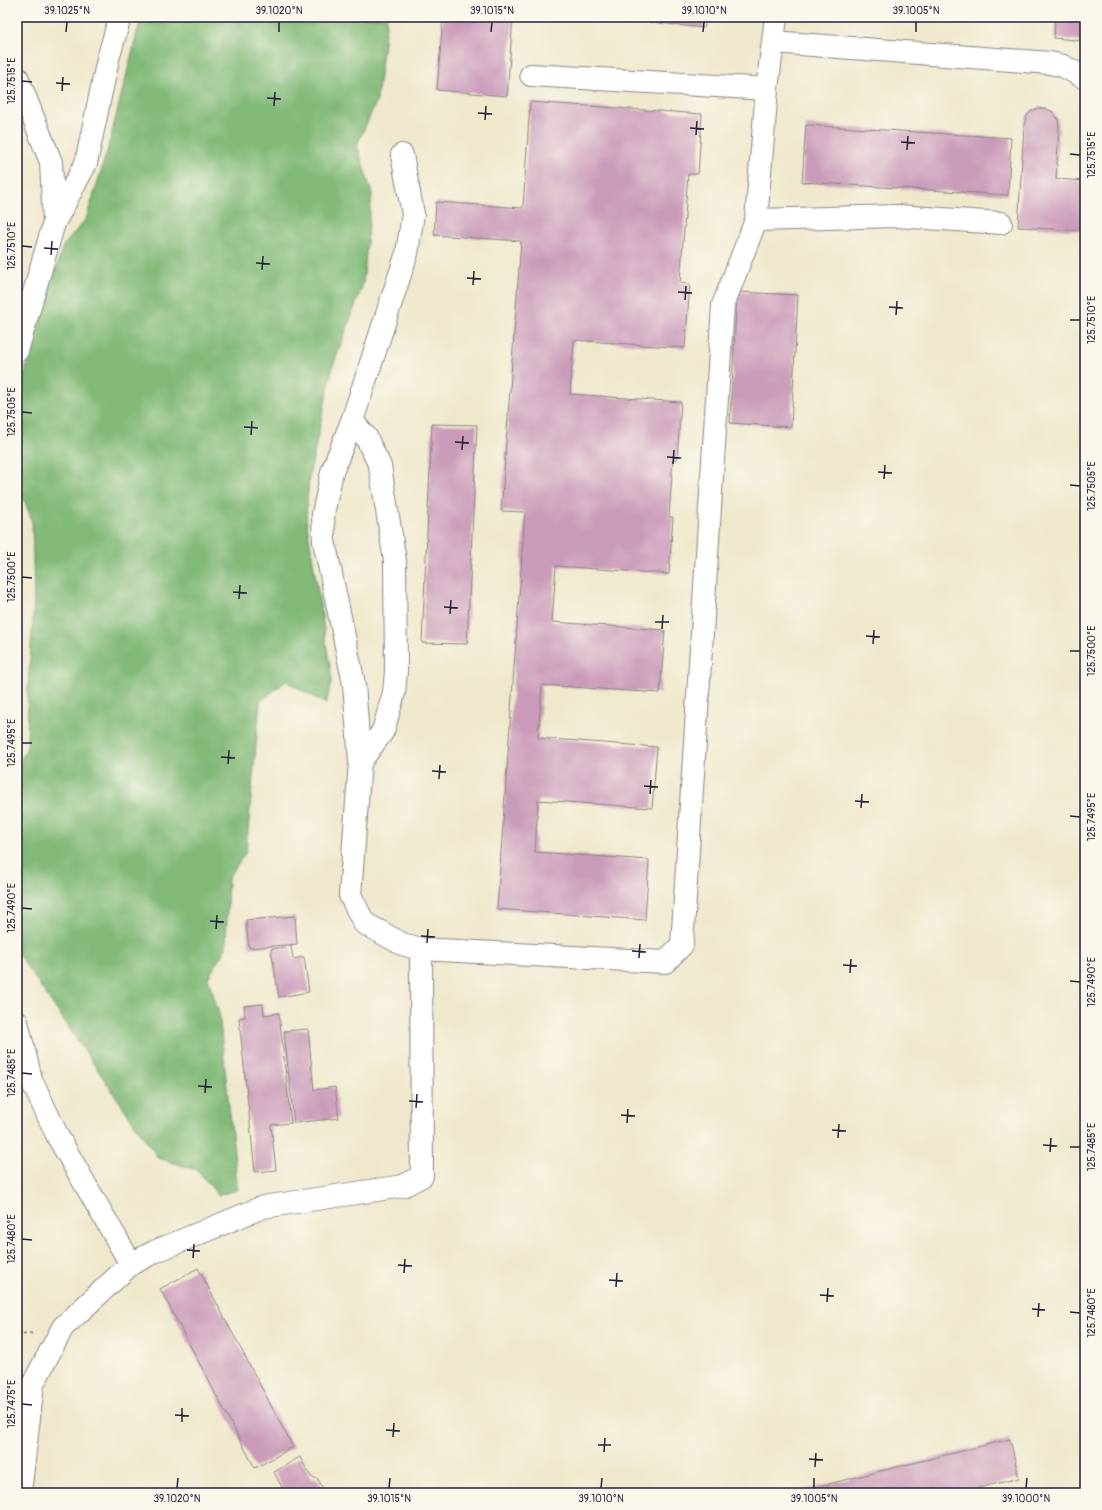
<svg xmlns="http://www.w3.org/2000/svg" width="1102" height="1510" viewBox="0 0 1102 1510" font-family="Pangolin,sans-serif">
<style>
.forest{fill:#81b977;stroke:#526e59}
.building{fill:#ca9bb9}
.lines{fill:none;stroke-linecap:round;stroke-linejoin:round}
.street-casing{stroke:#888584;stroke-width:24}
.path{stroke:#888584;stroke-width:2.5;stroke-dasharray:3 3;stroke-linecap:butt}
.street{stroke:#fff;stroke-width:22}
.ticks{fill:none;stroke:#22223b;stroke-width:1.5}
.neatline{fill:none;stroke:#22223b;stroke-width:1.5}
.ticks-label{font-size:10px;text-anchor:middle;fill:#22223b}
</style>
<rect width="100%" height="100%" fill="#fbf7ec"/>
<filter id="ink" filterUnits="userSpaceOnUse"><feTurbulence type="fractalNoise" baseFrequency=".025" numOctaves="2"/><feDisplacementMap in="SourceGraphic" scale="8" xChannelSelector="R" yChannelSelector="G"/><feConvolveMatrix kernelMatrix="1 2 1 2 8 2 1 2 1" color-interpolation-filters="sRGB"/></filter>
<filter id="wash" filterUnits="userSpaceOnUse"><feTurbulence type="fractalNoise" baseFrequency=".012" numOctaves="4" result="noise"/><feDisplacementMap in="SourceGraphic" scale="16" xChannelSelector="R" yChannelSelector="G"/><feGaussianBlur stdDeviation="0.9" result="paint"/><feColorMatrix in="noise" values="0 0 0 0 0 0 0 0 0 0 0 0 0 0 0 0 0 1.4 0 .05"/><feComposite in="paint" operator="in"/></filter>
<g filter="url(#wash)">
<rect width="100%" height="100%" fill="#efe8cc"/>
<path class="forest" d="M141 17H387L377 100 357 145 372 194 363 284 333 366 309 477 306 518 332 679 326 704 286 681 260 702 246 852 228 878 226 948 208 978 219 1013 238 1190 218 1195 197 1170 158 1158 17 952V769L27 747 28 687 34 603 32 521 17 481V399L63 246 86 219 107 152Z"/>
<g id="blocks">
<path class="building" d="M443 17H513L507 96 437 90Z
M649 17H706L704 28 649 22Z
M1055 17H1085V41L1054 38Z
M530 102 702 114 698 174H688L680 283 690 284 685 348 574 340 570 394 681 402 677 460 673 459 669 517H673L669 574 556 566 552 622 665 630 660 693 542 685 538 738 657 747 652 808 538 800 535 852 649 860 645 920 497 909 525 512 501 511 521 241 434 235 436 202 523 208Z
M1038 108 1046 109 1053 112 1058 119 1059 127 1056 179 1085 181V231L1018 227 1024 125 1026 117 1031 111Z
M806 125 1011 138 1008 195 802 182Z
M737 292 798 295 791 427 730 423Z
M432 424 477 425 467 644 422 643Z
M295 916 297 944 249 948 246 920Z
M291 946 293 959 304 957 309 992 279 997 271 949Z
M263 1004 264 1015 279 1013 291 1123 271 1125 276 1170 255 1172 239 1018 245 1017 244 1006Z
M308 1029 314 1090 335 1087 339 1118 294 1123 284 1031Z
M198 1268 293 1447 255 1468 160 1289Z
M1010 1439 1019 1478 958 1493H792Z
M300 1457 311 1477 318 1479 325 1493H285L274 1472Z"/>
</g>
</g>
<g filter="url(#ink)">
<use href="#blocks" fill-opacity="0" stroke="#888584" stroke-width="1"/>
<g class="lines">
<defs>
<path id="street" d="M773 42 1050 63 1063 66 1085 78
M531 75 767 89 776 17
M17 77 51 162 54 223 17 351
M402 155 413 214 407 253 352 421 332 472 323 514 324 541 354 684 360 762 350 895 364 923 402 944 421 949 665 962 682 945 723 305 756 220 767 89
M756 220 897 216 1001 223
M54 223 86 163 108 59 120 17
M352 421 366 437 380 466 395 561 396 671 394 693 383 731 360 762
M17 1022 31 1079 58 1137 131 1264
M20 1493 33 1384 63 1327 131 1264 154 1252 263 1207 403 1186 422 1176 421 949"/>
</defs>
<use href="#street" class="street-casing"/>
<path class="path" d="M17 1335 33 1333"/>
<use href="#street" class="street"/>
</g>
</g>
<path class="ticks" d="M66 32 67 22M279 32V22M491 32 492 22M703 32 704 22M916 32V22M22 81 32 82M56 83 70 84M62 91 63 77M267 98 281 99M274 106 275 92M478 113 492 114M485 120 486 106M690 128 704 129M696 135 697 121M901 142 915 143M907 150 908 136M1070 154 1080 155M22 246 32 247M44 248 58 249M51 255 52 241M256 263 270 264M262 270 263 256M467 278 481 279M473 285 474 271M678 292 692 293M685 300 686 286M889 307 903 308M896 315 897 301M1070 320H1080M22 412 32 413M244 427 258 428M251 435 252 421M455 442 469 443M462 450 463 436M667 457 681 458M673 464 674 450M878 472 892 473M884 479 885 465M1070 485 1080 486M22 577 32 578M233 592 247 593M239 599 240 585M444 607 458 608M450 614 451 600M655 622H669M662 629 663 615M866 636 880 637M873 644 874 630M1070 651H1080M22 743H32M221 757 235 758M228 764 229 750M432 771 446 772M439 779 440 765M644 786 658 787M650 794 651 780M855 801 869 802M861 808 862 794M1070 816 1080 817M22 908 32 909M210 921 224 922M216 929 217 915M421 936 435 937M427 943 428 929M632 951 646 952M639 958 640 944M843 965 857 966M850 973 851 959M1070 981 1080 982M22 1073 32 1074M198 1086 212 1087M205 1093 206 1079M409 1101 423 1102M416 1108 417 1094M621 1115 635 1116M627 1123 628 1109M832 1130 846 1131M838 1138 839 1124M1043 1145 1057 1146M1070 1147H1080M1050 1152 1051 1138M22 1239 32 1240M187 1250 200 1251M193 1258 194 1244M398 1265 412 1266M404 1273 405 1259M609 1280 623 1281M616 1287 617 1273M820 1295 834 1296M827 1302 828 1288M1032 1309 1045 1310M1070 1312 1080 1313M1038 1317 1039 1303M22 1404 32 1405M175 1415 189 1416M182 1422V1408M386 1430 400 1431M393 1437 394 1423M598 1445H611M604 1452 605 1438M809 1459 823 1460M815 1467 816 1453M177 1488 178 1478M389 1488 390 1478M601 1488 602 1478M814 1488V1478M1026 1488 1027 1478"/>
<rect width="1102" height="1510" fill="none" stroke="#fbf7ec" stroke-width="44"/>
<rect x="22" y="22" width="1058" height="1466" class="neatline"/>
<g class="ticks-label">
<text x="67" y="14">39.1025°N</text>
<text x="279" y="14">39.1020°N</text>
<text x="492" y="14">39.1015°N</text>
<text x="704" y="14">39.1010°N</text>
<text x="916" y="14">39.1005°N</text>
<text transform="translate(11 81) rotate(-90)" y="4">125.7515°E</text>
<text transform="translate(1091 155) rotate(-90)" y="4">125.7515°E</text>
<text transform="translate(11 246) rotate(-90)" y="4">125.7510°E</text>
<text transform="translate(1091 320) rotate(-90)" y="4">125.7510°E</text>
<text transform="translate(11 412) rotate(-90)" y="4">125.7505°E</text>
<text transform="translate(1091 486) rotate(-90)" y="4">125.7505°E</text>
<text transform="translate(11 577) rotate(-90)" y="4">125.7500°E</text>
<text transform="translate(1091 651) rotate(-90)" y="4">125.7500°E</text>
<text transform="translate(11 743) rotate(-90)" y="4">125.7495°E</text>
<text transform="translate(1091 817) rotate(-90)" y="4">125.7495°E</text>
<text transform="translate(11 908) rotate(-90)" y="4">125.7490°E</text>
<text transform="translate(1091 982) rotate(-90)" y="4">125.7490°E</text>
<text transform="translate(11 1073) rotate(-90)" y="4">125.7485°E</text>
<text transform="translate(1091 1147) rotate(-90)" y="4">125.7485°E</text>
<text transform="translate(11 1239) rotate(-90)" y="4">125.7480°E</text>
<text transform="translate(1091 1313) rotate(-90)" y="4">125.7480°E</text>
<text transform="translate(11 1404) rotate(-90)" y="4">125.7475°E</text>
<text x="177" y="1502">39.1020°N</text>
<text x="389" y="1502">39.1015°N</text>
<text x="601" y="1502">39.1010°N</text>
<text x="814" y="1502">39.1005°N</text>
<text x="1026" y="1502">39.1000°N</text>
</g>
</svg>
